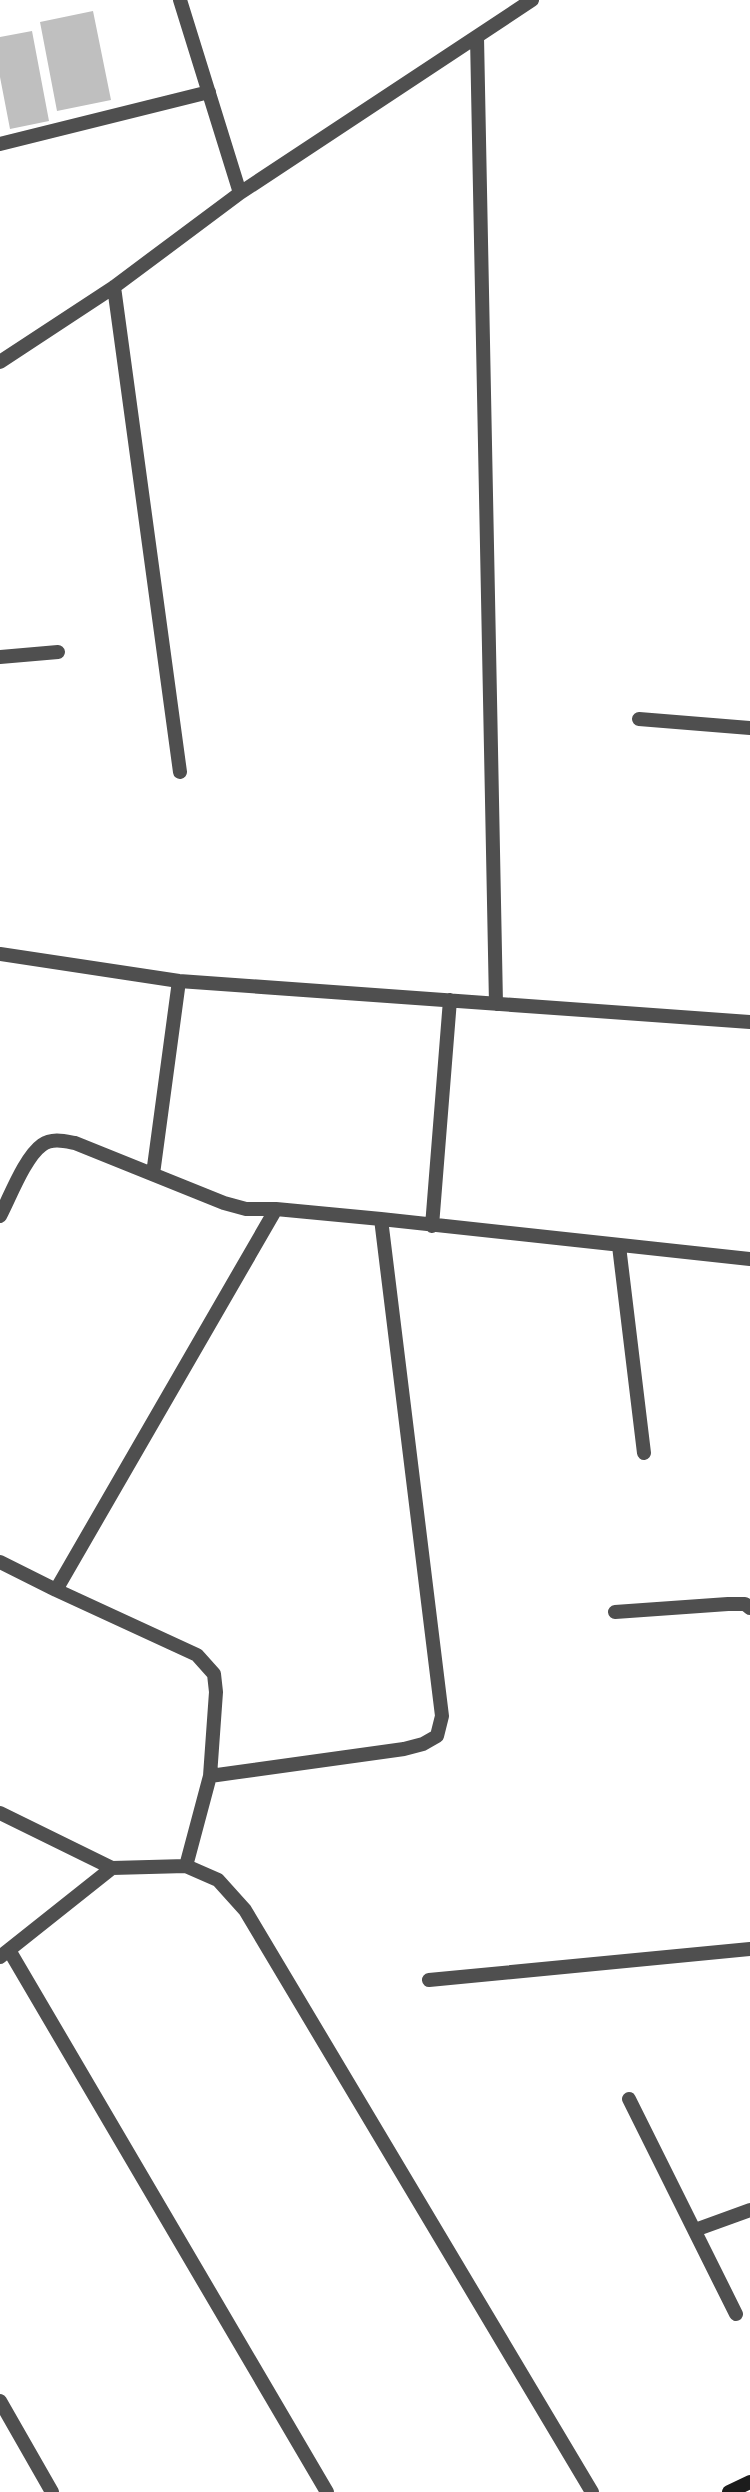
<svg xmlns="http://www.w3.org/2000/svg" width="750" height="2492" viewBox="0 0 750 2492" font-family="'IBM Plex Sans',sans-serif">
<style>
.building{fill:#bfbfbf}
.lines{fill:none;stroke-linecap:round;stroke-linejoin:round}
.street{stroke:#4f4f4f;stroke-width:14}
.secondary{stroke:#1c1c1c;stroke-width:14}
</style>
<rect width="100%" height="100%" fill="#fff"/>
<path class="building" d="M93 11 111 100 57 111 40 22Z
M32 31 49 121 10 129 0 77V37Z"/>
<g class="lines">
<path class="street" d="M180 0 240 193
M477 37 496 1004
M0 144 209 92
M114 287 180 772
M0 362 114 287 240 193 532 0
M0 657 58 652
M639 719 750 728
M0 954 179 981 750 1022
M153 1174 179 981
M0 1216C10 1197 25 1157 42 1145 52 1138 64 1141 75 1143L224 1203 246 1209H276L381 1219 750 1259
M432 1226 450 1000
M619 1246 644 1453
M0 1562 56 1590 197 1655 214 1674 216 1692 210 1776 186 1866
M56 1590 276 1209
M615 1612 728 1604H745L750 1608
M210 1776 404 1749 423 1744 437 1736 442 1716 381 1219
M0 1813 112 1868 186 1866 218 1880 245 1910 592 2492
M9 1950 327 2492
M0 1957 112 1868
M429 1980 750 1949
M629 2099 736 2314
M695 2230 750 2210
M0 2401 52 2492"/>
<path class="secondary" d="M729 2492 750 2482"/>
</g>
</svg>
